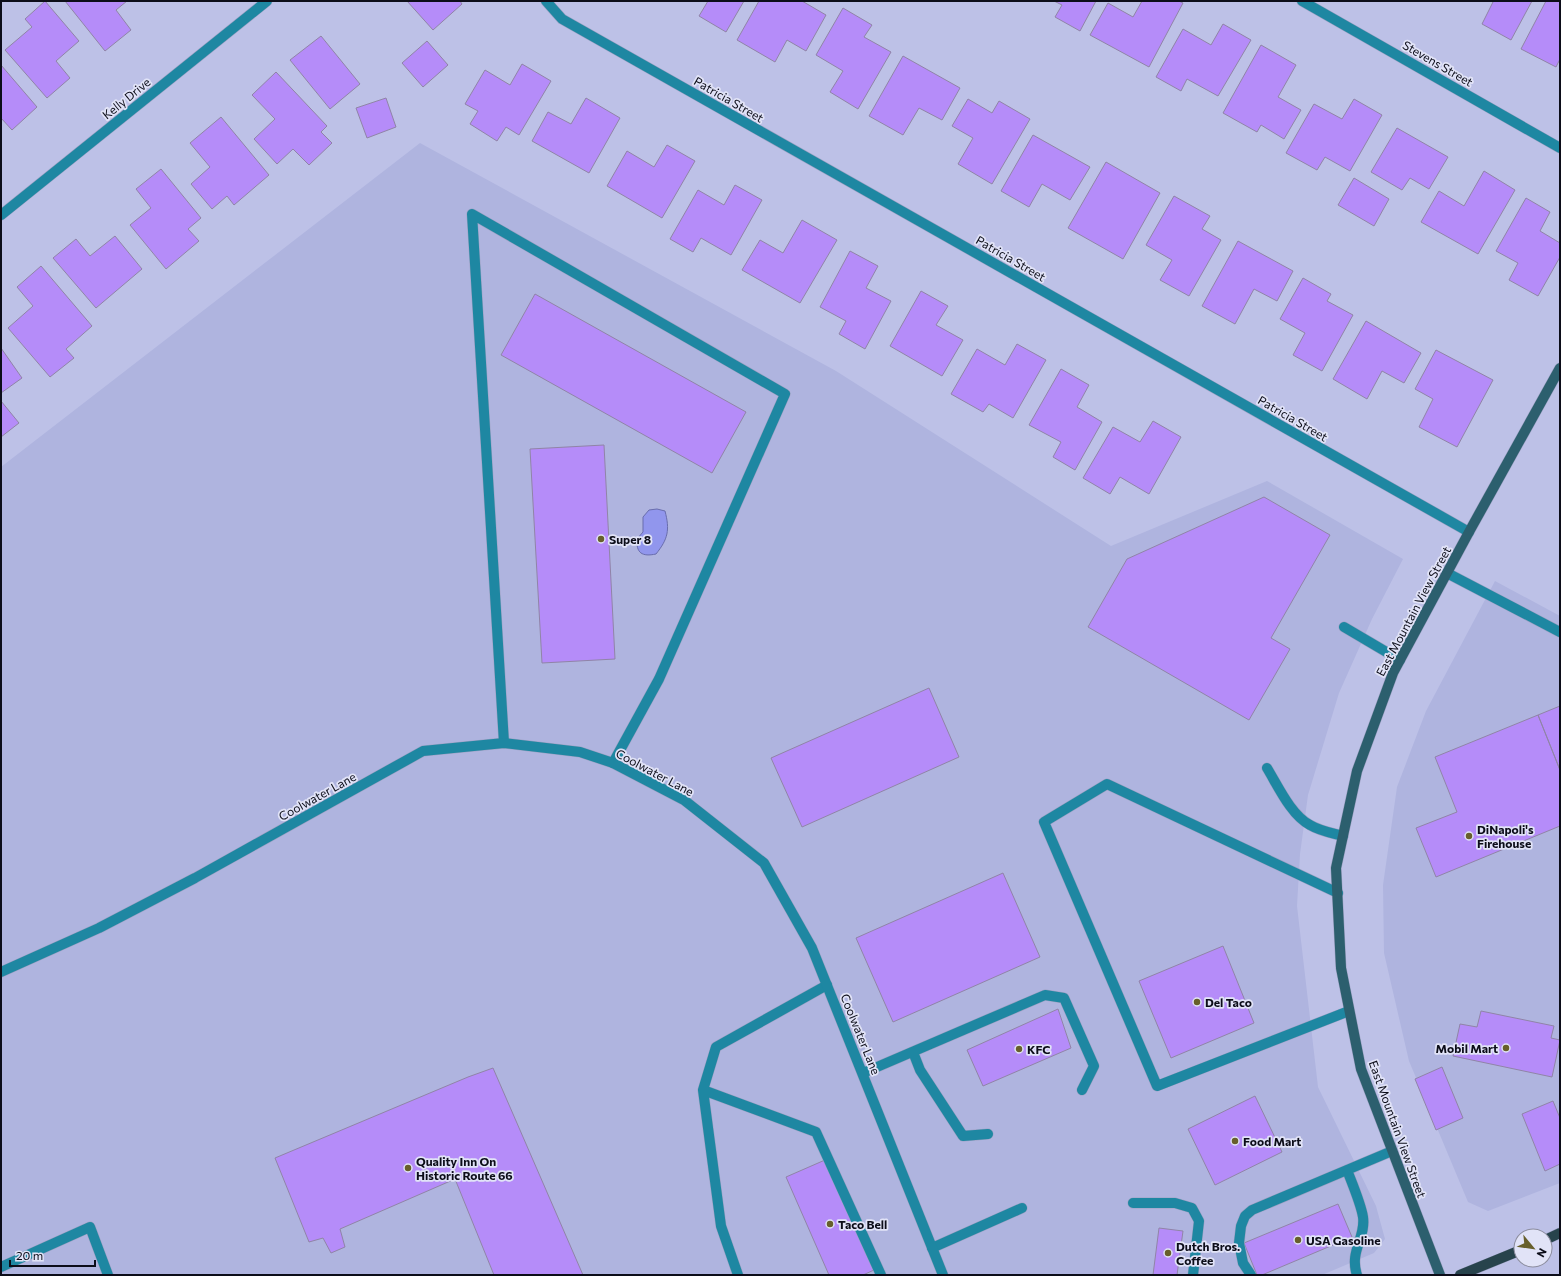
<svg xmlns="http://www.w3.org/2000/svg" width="1561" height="1276" viewBox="0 0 1561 1276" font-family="Commissioner,sans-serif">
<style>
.built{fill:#afb4df}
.water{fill:#9196ed;stroke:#696dad}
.building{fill:#b58cf9;stroke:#9084a7}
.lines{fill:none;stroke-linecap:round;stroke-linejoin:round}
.lane-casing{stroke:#9da1c2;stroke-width:11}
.street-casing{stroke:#9da1c2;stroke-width:11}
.secondary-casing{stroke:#9da1c2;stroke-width:11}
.primary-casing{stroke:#9da1c2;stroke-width:11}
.lane{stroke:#1e87a2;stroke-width:10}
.street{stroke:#1e87a2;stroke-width:10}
.secondary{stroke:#2c5f6e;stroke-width:10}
.primary{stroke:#27434c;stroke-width:10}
.poi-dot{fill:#675f2b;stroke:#e1e3f7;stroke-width:1.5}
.labels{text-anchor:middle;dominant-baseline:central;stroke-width:3.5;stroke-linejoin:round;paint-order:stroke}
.street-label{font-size:12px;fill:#0c0d19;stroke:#e1e3f7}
.poi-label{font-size:12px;font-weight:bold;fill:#0c0d19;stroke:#e1e3f7;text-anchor:start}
</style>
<rect width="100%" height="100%" fill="#bdc1e7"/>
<path class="built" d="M420 143 836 371 1111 546 1267 481 1403 559 1372 619 1339 693 1308 795 1300 854 1297 906 1318 1087 1376 1206 1385 1239 1374 1253 1322 1275H1V467Z
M1495 581 1560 616V1183L1488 1211 1468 1202 1409 1061 1384 953 1383 885 1397 787 1426 711Z"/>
<path class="water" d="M657 509 665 511C670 530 668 539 656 554 642 557 636 553 637 539L643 532V517L649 510Z"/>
<path class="building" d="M45 1 79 41 56 61 70 78 47 98 5 50 32 27 25 19Z
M65 1H127L116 10 131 30 105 51Z
M407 1H460L462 4 433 30Z
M708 1H744L726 32 699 16Z
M759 1H802L826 15 806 51 787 40 775 62 737 40Z
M1054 1H1096L1080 31 1055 17 1062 5Z
M1142 1H1179L1183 3 1149 67 1090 35 1108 3 1133 17Z
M1491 1H1532L1511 40 1482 24 1493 2Z
M1546 1H1560V59L1556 67 1521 49Z
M843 8 872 25 864 37 891 52 858 109 830 92 843 71 816 55Z
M1223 24 1251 40 1218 96 1187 79 1181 91 1156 77 1183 29 1211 45Z
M321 36 360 84 330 109 290 60Z
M427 41 448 65 423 87 402 63Z
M1261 45 1296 65 1278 97 1301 110 1284 139 1261 125 1257 132 1223 113Z
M903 56 960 88 942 120 919 108 903 135 869 116Z
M522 64 551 81 519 135 506 127 497 141 470 124 478 111 465 104 485 70 510 85Z
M1 65 37 107 12 130 1 118Z
M276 72 327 126 321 132 332 143 309 165 293 149 277 164 254 139 275 119 252 95Z
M386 98 396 127 367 138 356 108Z
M586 98 620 118 589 173 532 141 548 112 571 124Z
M968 99 992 113 999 101 1030 119 992 184 958 164 973 138 952 126Z
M1354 99 1382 115 1350 171 1325 157 1317 170 1286 153 1314 104 1342 119Z
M221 117 269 175 234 205 227 196 212 209 191 184 210 167 190 143Z
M1397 128 1448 157 1429 189 1410 178 1402 190 1371 172Z
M1033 135 1090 167 1070 200 1042 184 1029 207 1001 191Z
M667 145 695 161 662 218 607 186 627 151 654 167Z
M1106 162 1160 193 1123 259 1068 228Z
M161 169 201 218 188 229 199 241 166 269 130 225 151 208 136 189Z
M1484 171 1515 190 1478 254 1421 222 1439 191 1464 206Z
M1354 178 1389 199 1374 226 1338 205Z
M735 185 762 200 731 255 701 238 693 252 670 239 698 190 724 205Z
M1174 196 1210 216 1202 229 1221 240 1189 296 1160 280 1172 260 1146 245Z
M1526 198 1550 212 1540 231 1560 243V257L1538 296 1509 280 1518 263 1496 251Z
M802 220 837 240 800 303 742 270 760 240 783 253Z
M115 236 142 269 96 308 53 258 76 239 90 256Z
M1238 241 1293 271 1277 301 1254 289 1235 324 1202 306Z
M850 251 878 266 866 288 891 301 865 349 839 334 846 321 820 307Z
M41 266 92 326 66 349 74 358 50 377 8 328 33 306 17 287Z
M1303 278 1331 294 1327 301 1353 315 1322 371 1293 355 1305 333 1280 319Z
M921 291 948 306 936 325 963 340 942 376 890 346Z
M535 294 746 412 712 473 501 355Z
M1366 321 1421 353 1404 383 1382 371 1367 399 1333 379Z
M1017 344 1046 360 1013 418 989 404 983 412 951 394 977 349 1005 365Z
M1 348 22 378 1 393Z
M1436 350 1493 380 1457 447 1419 427 1433 399 1415 389Z
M1061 369 1089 385 1077 407 1102 422 1075 470 1053 457 1061 442 1029 425Z
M1 401 19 423 1 437Z
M1153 421 1181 437 1149 494 1120 477 1110 494 1083 478 1113 427 1140 442Z
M604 445 615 659 542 663 530 449Z
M1264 497 1330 535 1271 638 1290 649 1249 720 1088 627 1127 559Z
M929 688 959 757 802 827 771 758Z
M1560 706V770L1538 715Z
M1538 715 1560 770V826L1436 877 1416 828 1457 812 1435 757Z
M1003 873 1040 957 893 1022 856 938Z
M1223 946 1254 1023 1171 1058 1139 981Z
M1058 1009 1071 1048 983 1086 967 1050Z
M1481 1011 1554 1026 1551 1038 1560 1040 1552 1077 1453 1056 1460 1024 1477 1027Z
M1442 1067 1463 1118 1436 1130 1415 1079Z
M493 1068 583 1275H494L455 1179 340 1229 345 1247 331 1253 323 1238 309 1242 275 1158 468 1077Z
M1255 1096 1282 1152 1215 1185 1188 1129Z
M1553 1101 1560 1118V1164L1545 1171 1522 1114Z
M825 1160 874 1270 863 1275H829L786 1177Z
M1338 1204 1352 1237 1262 1275H1257L1244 1243Z
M1159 1228 1183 1231 1177 1275H1153Z"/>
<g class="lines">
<defs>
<path id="lane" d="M1447 573 1560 632
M1344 627 1400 660
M504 743 472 214 785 394 659 679 613 763
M1267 768C1278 786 1291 815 1310 825 1320 831 1332 833 1343 836
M1338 893 1107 784 1044 822 1157 1086 1349 1011
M913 1052 920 1070 963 1136 988 1134
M863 1073 1045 995 1064 998 1094 1066 1082 1090
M703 1090 816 1132 881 1275
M1347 1170C1352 1183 1361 1204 1363 1217 1366 1238 1349 1251 1357 1275
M1133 1203H1175L1192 1208 1199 1221 1193 1275
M932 1248 1022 1208
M1 1267 90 1227 108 1275
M738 1275 721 1226 703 1090 716 1047 827 985
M1251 1275 1243 1263 1239 1243 1241 1226 1245 1216 1252 1210 1392 1151"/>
<path id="street" d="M546 1 562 19 1469 532
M1302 1 1560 148
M1 215 267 1
M1 972 99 928 195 878 423 751 504 743 580 752 613 763 684 800 764 863 812 948 943 1275"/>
<path id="secondary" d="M1440 1275 1361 1069 1341 968 1336 868 1357 771 1393 673 1469 532 1560 368"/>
<path id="primary" d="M1545 1240 1560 1233
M1460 1275 1521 1250"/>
</defs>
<use href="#lane" class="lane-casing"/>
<use href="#street" class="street-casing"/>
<use href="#secondary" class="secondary-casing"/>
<use href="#primary" class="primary-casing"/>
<use href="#lane" class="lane"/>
<use href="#street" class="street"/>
<use href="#secondary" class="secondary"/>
<use href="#primary" class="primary"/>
</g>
<g class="poi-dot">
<circle cx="601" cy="539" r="4"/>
<circle cx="1469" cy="836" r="4"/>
<circle cx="1197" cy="1002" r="4"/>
<circle cx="1506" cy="1048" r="4"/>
<circle cx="1019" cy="1049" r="4"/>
<circle cx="1235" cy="1141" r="4"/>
<circle cx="408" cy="1168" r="4"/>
<circle cx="830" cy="1224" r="4"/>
<circle cx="1298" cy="1240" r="4"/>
<circle cx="1168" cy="1253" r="4"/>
</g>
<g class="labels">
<g class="street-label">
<text transform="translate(1438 63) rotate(30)">Stevens Street</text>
<text transform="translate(126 98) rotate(-39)">Kelly Drive</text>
<text transform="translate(729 99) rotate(30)">Patricia Street</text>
<text transform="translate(1011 258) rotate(30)">Patricia Street</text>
<text transform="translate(1293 418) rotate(30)">Patricia Street</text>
<text transform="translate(1413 611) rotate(-62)">East Mountain View Street</text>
<text transform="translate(655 772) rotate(28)">Coolwater Lane</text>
<text transform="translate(317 796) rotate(-29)">Coolwater Lane</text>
<text transform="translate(861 1034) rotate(68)">Coolwater Lane</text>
<text transform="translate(1398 1129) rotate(70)">East Mountain View Street</text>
</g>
<g class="poi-label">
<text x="609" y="539">Super 8</text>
<text x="1477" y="829">DiNapoli's<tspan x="1477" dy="14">Firehouse</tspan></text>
<text x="1205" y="1002">Del Taco</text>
<text x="1498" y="1048" text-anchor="end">Mobil Mart</text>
<text x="1027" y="1049">KFC</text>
<text x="1243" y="1141">Food Mart</text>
<text x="416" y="1161">Quality Inn On<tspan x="416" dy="14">Historic Route 66</tspan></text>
<text x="838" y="1224">Taco Bell</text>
<text x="1306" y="1240">USA Gasoline</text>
<text x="1176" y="1246">Dutch Bros.<tspan x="1176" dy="14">Coffee</tspan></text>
</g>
</g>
<rect width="1561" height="1276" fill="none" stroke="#0c0d19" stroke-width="4"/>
<g transform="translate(1533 1248) rotate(119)"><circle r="19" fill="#e1e3f7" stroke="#8c8d9e"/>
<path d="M0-3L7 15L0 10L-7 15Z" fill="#675f2b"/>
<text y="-6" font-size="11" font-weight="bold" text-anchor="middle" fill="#0c0d19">N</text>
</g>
<path d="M10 1260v6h85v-6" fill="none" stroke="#0c0d19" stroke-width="2"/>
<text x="16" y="1260" font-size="12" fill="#0c0d19" stroke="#e1e3f7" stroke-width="3" paint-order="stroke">20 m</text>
</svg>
